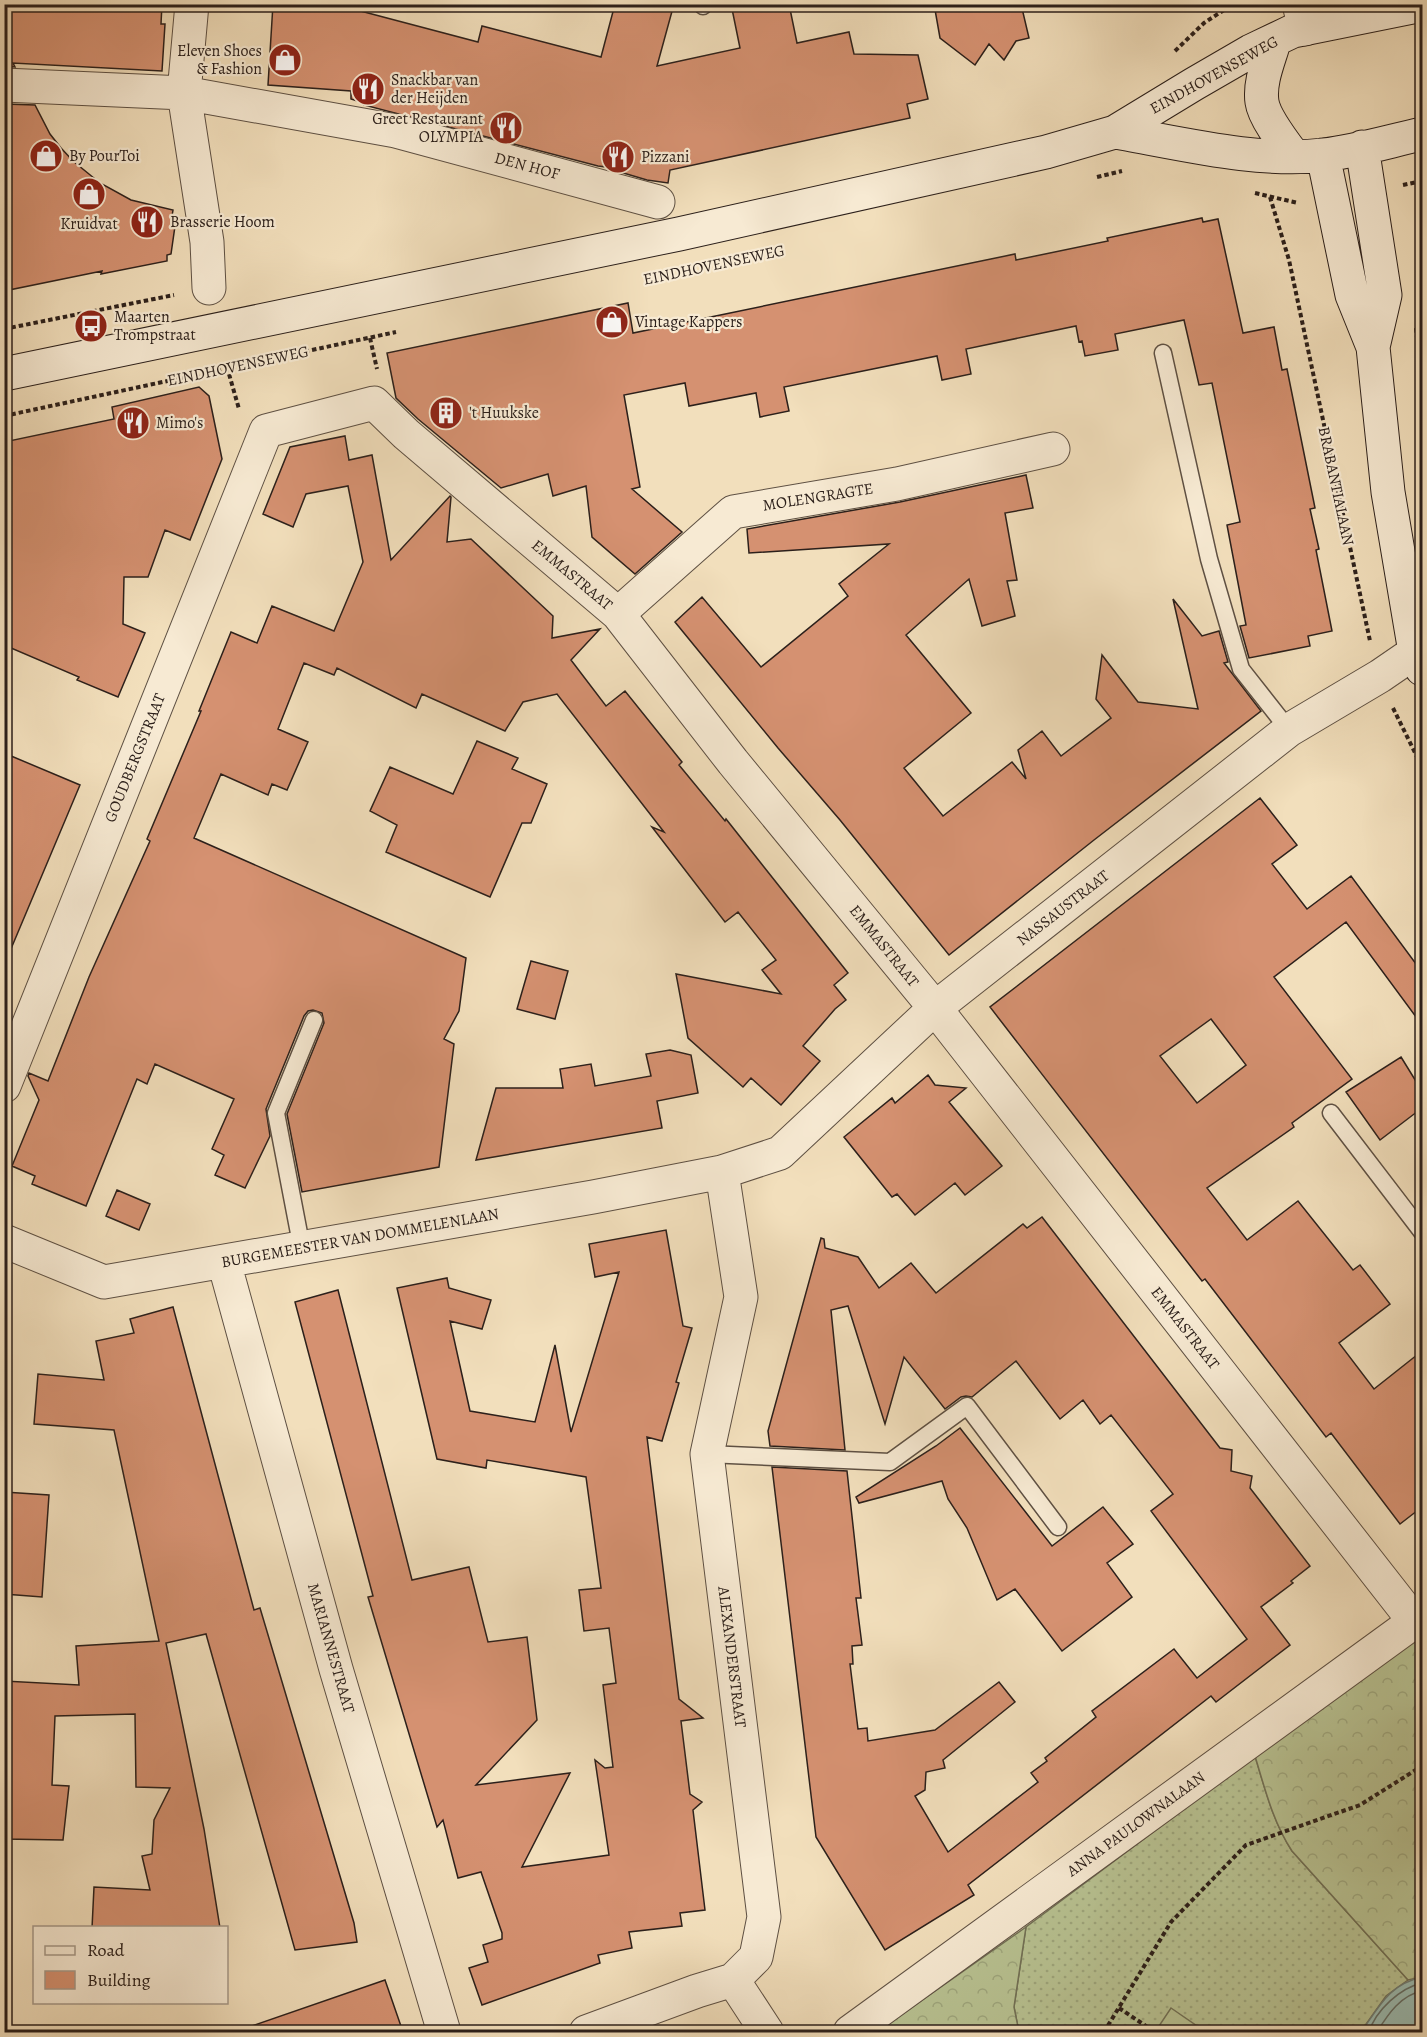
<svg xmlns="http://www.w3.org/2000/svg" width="1427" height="2037" viewBox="0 0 1427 2037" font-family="Alegreya,serif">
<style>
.grass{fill:url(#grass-dots);stroke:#727156;stroke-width:1.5}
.forest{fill:url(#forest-crowns);stroke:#727156;stroke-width:1.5}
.pitch{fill:#b8c292;stroke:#727156;stroke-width:1.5}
.water{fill:#9bbcb2;stroke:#6f7e76;stroke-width:1.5}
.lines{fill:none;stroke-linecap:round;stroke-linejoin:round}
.shore{stroke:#646e66;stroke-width:1.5}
.building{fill:#d59171;stroke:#2c201b;stroke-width:1.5;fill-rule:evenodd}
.lane-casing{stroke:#5e5043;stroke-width:19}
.street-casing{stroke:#5e5043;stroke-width:35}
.secondary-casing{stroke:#2c201b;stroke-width:35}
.path{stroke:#2c201b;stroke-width:4;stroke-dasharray:4.5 3;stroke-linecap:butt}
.lane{stroke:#f7ead3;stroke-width:16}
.street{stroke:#f7ead3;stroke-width:33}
.secondary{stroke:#f7ead3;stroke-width:33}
.labels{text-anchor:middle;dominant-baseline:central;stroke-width:4.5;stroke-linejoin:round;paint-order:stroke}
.poi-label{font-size:16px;fill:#2c201b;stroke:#f7ead3;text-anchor:start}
.street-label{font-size:16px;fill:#2c201b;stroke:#f7ead3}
</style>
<defs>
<pattern id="grass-dots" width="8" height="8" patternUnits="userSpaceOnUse" patternTransform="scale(1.5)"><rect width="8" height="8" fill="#b8c292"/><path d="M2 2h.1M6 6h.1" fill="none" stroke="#9ea67d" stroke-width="1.8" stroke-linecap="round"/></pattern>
<pattern id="forest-crowns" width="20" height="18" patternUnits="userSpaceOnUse" patternTransform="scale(1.5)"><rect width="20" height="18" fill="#b8c292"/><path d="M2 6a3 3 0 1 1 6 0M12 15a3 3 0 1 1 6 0" fill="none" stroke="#9ea67d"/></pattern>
</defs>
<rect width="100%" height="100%" fill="#f2dfbc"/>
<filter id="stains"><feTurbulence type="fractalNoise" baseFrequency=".00333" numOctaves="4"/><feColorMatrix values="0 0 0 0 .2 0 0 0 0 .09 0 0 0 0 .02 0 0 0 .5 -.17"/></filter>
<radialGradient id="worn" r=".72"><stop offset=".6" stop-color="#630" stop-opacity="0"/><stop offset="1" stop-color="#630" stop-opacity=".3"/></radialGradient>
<path class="grass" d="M1255 1756C1265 1789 1273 1822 1292 1851L1408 1980 1386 1996 1364 2027 1363 2032H1019L1014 2007 1026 1927Z"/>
<path class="forest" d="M1422 1633V1977L1408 1980 1292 1851C1273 1822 1265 1789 1255 1756Z
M1026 1927 1014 2007 1019 2032H877Z"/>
<path class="pitch" d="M1171 2008 1197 2026 1193 2032H1155Z"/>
<path class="water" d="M1422 1977V2032H1363L1364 2028C1381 2003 1391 1984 1422 1977Z"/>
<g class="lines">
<path class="shore" d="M1369 2032C1376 2010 1400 1988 1422 1983
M1377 2032C1388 2014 1401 1995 1422 1991"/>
</g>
<path class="building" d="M4 4H162L161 24H165L162 71 13 63 15 67 4 66Z
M273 4H334L478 42 482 26 601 57 615 4H674L657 66 740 48 731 4H789L797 43 849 32 854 54 918 55 928 99 907 104 910 118 670 170 668 183 647 180 620 172 621 169 598 166 364 105V103L351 99V91L268 85Z
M934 4H1021L1029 38 1016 41 1004 60 989 44 975 65 940 38Z
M4 104 35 105 50 134 61 148 73 161 100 183 131 200 173 210 172 216 176 219 171 254 167 255V261L101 274 102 271 4 291Z
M1202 218 1203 222 1218 219 1243 333 1274 327 1282 370 1287 369 1315 508 1310 509 1319 549 1316 550 1332 631 1308 636 1310 646 1249 658 1240 626 1246 625 1227 525 1240 522 1212 383 1199 385 1184 320 1115 334 1118 350 1085 356 1082 341 1079 342 1076 326 966 349 971 374 942 380 937 356 784 387 789 411 760 417 756 393 689 406 685 383 624 395 640 487 632 489 682 532 635 574 592 537 586 486 553 496 548 474 501 488 418 419 396 398 387 353 628 303 633 333 1015 254 1016 260 1108 241 1107 238Z
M199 387 209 396 222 459 190 540 165 530 148 577H124L123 624 145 633 118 697 77 680 79 677 4 645V442L114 419 112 407Z
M345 436 349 460 372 455 391 560 450 496 451 497 447 542 471 539 553 616 552 638 600 629 571 660 606 706 625 691 682 762 679 765 725 821 726 819 848 973 834 985 846 1000 835 1009 803 1046 820 1061 781 1105 751 1078 743 1087 688 1038 676 974 781 994 762 970 776 960 738 912 725 922 652 827 664 832 557 694 523 702 505 731 422 694 416 708 337 668 334 675 304 663 278 729 308 742 287 790 272 784 268 795 221 774 194 838 466 958 459 1011 444 1039 454 1044 439 1167 302 1192 287 1114 324 1023 322 1013 313 1010 308 1011 304 1016 266 1109 270 1136 245 1188 215 1175 224 1155 212 1149 234 1099 155 1064 147 1084 137 1079 86 1206 32 1184 35 1176 12 1166 39 1100 28 1076 29 1073 48 1081 89 977 150 841 147 839 201 711H199L231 632 257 643 272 606 334 631 363 562 348 486 306 494 293 527 263 514 290 447Z
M1026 475 1033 508 1005 513 1017 580 1007 581 1015 616 982 626 969 579 906 635 971 713 904 768 943 816 1012 762 1026 779 1018 750 1042 731 1061 756 1111 718 1096 699 1102 655 1138 702 1198 709 1173 599 1202 636 1219 631 1228 662 1224 663 1261 711 1094 840 949 955 840 820 778 748 675 622 702 597 761 667 848 596 839 584 889 544 749 553 747 529 900 502Z
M477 741 518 758 512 769 547 784 531 823H522L490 897 386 852 397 825 370 811 390 767 453 794Z
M4 753 80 785 5 963H4Z
M1260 798 1297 845 1272 864 1307 909 1351 876 1422 972V1025L1346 922 1274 977 1352 1079 1292 1123 1294 1127 1207 1188 1247 1240 1298 1201 1353 1270 1360 1265 1390 1304 1339 1343 1374 1389 1422 1351V1507L1400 1524 1331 1433 1326 1437 1205 1279 1202 1281 990 1007ZM1211 1019 1246 1065 1197 1103 1160 1056Z
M531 961 568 971 555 1019 517 1009Z
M670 1050 691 1055 698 1093 657 1101 662 1128 476 1160 496 1088H563L560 1069 591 1064 595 1086 651 1076 646 1054Z
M1401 1057 1422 1091V1108L1380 1140 1346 1092Z
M928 1075 935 1085 966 1088 949 1102 1002 1166 965 1195 955 1183 915 1215 897 1194 892 1197 844 1137 892 1098 895 1103Z
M117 1190 150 1204 139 1230 106 1216Z
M1042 1217 1220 1448 1232 1450 1231 1471 1252 1476 1250 1488 1310 1566 1291 1581 1293 1583 1261 1607 1290 1645 1216 1702 1211 1696 968 1885 974 1895 885 1950 816 1837 772 1467 847 1471 861 1598H856L862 1645 852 1646 853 1664H850L858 1729 867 1728 868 1741 935 1730 999 1682 1015 1702 943 1760 945 1768 926 1772 925 1790 915 1796 948 1852 1038 1782 1031 1773 1047 1761 1045 1758 1096 1717 1092 1711 1174 1649 1197 1678 1247 1639 1151 1511 1173 1494 1111 1415 1100 1424 1083 1400 1060 1419 1016 1361 972 1397 966 1396 961 1397 945 1409 904 1357 885 1424 848 1306 831 1310 845 1450 770 1446 768 1431 821 1238 824 1239 825 1248 858 1257 879 1288 911 1263 936 1293 1023 1224 1027 1228Z
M666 1230 683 1326 692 1328 676 1382 679 1383 662 1441 647 1437 679 1699 703 1718 681 1721 690 1794 702 1802 693 1810 705 1910 680 1913 682 1926 629 1932 632 1948 598 1955 600 1963 482 2005 469 1968 488 1962 483 1945 502 1939V1933L481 1872 458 1878 443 1820 437 1827 368 1597 373 1596 295 1302 338 1290 412 1580 469 1567 488 1642 527 1637 537 1720 476 1785 570 1773 522 1867 609 1855 595 1760 605 1768 613 1767 603 1685 616 1683 609 1628 584 1631 579 1590 601 1588 586 1477 487 1460 486 1468 437 1459 397 1288 447 1278 449 1288 491 1300 482 1329 450 1321 470 1411 535 1422 555 1345 571 1432 619 1272 595 1277 589 1244Z
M173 1307 254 1610 260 1608 354 1923 357 1942 295 1950 206 1634 166 1643 204 1829 220 1928H92L94 1887 150 1890 142 1856 152 1854 154 1820 170 1788 136 1787 135 1714 55 1716 52 1785 69 1786 63 1840 4 1839V1681L79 1685 76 1646 159 1641 114 1430 34 1424 38 1374 104 1380 96 1341 134 1333 130 1319Z
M960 1428 1052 1546 1103 1507 1133 1544 1107 1563 1132 1597 1062 1651 1015 1589 997 1600 967 1528 948 1499 942 1481 859 1503 856 1497 936 1446Z
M4 1492 49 1495 42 1597 4 1594Z
M385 1980 403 2032H247L246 2028Z"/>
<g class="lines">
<defs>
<path id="lane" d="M703 6V4
M1163 353 1209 559 1241 669 1289 730
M1331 1113 1422 1232
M302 1249 276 1113 314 1020
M707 1454 890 1462 967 1406 1058 1527"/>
<path id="street" d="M192 4 184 93 207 242 209 288
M1299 4 1305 29
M4 85 184 93 396 131 658 202
M618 614 733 512 897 484 1053 449
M4 1086 266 431 374 403 406 434 618 614 733 762 935 1008 1415 1622
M4 1241 104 1282 593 1197 722 1172 780 1153 935 1008 1289 730 1380 676 1415 652 1422 650
M224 1262 336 1669 444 2032
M733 1980 767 2032
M586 2032 697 1991 733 1980 756 1957 764 1917 707 1454 741 1297 722 1172
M850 2032 1422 1616"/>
<path id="secondary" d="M1274 42C1269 60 1259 82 1262 102 1264 117 1284 143 1293 155
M1115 132C1180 143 1258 163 1324 155 1357 151 1390 141 1422 134
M1362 147 1385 295 1373 347
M1323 155 1352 295 1373 347 1388 492 1415 652 1422 669
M4 374 679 234 1046 152 1115 132 1194 84 1251 51 1293 31 1422 5"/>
</defs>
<use href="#lane" class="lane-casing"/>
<use href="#street" class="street-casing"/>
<use href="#secondary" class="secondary-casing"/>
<path class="path" d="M1175 51 1204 23 1233 4
M1097 177 1122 171
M1403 185 1422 181
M1255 193 1298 203
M1270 197 1289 260 1370 641
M1416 328 1422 384
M4 329 174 295
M370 338 377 369
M227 367 239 409
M4 416 396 332
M1393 708 1422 767
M1119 2008 1155 2032
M1104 2032 1171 1922 1246 1845 1360 1805 1422 1766"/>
<use href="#lane" class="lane"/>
<use href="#street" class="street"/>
<use href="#secondary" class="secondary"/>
</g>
<defs>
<symbol id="shop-disc" viewBox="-11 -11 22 22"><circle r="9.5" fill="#8f2418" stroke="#f7ead3"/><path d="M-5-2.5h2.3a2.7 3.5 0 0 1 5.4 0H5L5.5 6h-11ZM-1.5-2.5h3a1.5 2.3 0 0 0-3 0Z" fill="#fff"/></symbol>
<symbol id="restaurant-disc" viewBox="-11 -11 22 22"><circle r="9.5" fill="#8f2418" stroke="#f7ead3"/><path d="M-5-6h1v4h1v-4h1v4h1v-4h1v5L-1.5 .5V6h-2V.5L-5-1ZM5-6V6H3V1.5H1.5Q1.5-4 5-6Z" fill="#fff"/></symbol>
<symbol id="bus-disc" viewBox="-11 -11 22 22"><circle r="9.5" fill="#8f2418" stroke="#f7ead3"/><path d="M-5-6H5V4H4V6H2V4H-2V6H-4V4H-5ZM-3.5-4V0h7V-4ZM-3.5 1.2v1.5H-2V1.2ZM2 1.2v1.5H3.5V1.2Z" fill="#fff"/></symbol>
<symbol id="building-disc" viewBox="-11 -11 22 22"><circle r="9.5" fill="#8f2418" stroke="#f7ead3"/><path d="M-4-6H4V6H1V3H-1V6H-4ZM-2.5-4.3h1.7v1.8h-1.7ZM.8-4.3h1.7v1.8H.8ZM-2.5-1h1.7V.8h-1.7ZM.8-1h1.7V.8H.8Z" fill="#fff"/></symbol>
</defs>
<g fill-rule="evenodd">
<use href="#shop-disc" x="266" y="41" width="38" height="38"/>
<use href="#restaurant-disc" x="349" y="70" width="38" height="38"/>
<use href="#restaurant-disc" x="487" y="109" width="38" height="38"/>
<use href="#shop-disc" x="27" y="137" width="38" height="38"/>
<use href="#restaurant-disc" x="599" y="138" width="38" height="38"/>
<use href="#shop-disc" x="70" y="175" width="38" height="38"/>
<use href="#restaurant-disc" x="128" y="203" width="38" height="38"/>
<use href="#shop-disc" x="593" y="303" width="38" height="38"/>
<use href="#bus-disc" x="72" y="307" width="38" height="38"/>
<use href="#building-disc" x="427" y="394" width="38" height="38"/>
<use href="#restaurant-disc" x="114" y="404" width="38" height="38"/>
</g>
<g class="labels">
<g class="poi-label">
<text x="262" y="51" text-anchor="end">Eleven Shoes<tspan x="262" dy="18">&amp; Fashion</tspan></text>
<text x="391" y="80">Snackbar van<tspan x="391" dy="18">der Heijden</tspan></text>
<text x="483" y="119" text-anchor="end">Greet Restaurant<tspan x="483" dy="18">OLYMPIA</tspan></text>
<text x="69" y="156">By PourToi</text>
<text x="641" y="157">Pizzani</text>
<text x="170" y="222">Brasserie Hoom</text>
<text x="89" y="224" text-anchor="middle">Kruidvat</text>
<text x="114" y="317">Maarten<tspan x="114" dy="18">Trompstraat</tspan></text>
<text x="635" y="322">Vintage Kappers</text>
<text x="469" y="413">'t Huukske</text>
<text x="156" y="423">Mimo's</text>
</g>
<g class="street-label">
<text transform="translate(1214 75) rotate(-29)">EINDHOVENSEWEG</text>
<text transform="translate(527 166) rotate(15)">DEN HOF</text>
<text transform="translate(714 265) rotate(-12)">EINDHOVENSEWEG</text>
<text transform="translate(238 366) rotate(-12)">EINDHOVENSEWEG</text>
<text transform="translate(1336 486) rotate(78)">BRABANTIALAAN</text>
<text transform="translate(818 497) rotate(-9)">MOLENGRAGTE</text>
<text transform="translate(572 575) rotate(40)">EMMASTRAAT</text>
<text transform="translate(135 758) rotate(-68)">GOUDBERGSTRAAT</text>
<text transform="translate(1063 908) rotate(-38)">NASSAUSTRAAT</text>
<text transform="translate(884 946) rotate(51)">EMMASTRAAT</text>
<text transform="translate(360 1238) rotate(-10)">BURGEMEESTER VAN DOMMELENLAAN</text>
<text transform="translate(1185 1328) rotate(52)">EMMASTRAAT</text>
<text transform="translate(331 1648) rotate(74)">MARIANNESTRAAT</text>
<text transform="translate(732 1657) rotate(83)">ALEXANDERSTRAAT</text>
<text transform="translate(1136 1824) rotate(-36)">ANNA PAULOWNALAAN</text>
</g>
</g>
<rect width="1427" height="2037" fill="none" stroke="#f2dfbc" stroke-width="24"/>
<rect x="6" y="6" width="1415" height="2025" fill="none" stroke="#2c201b" stroke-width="3"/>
<rect x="12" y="12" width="1403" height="2013" fill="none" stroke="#2c201b" stroke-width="1.5"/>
<rect x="33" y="1926" width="195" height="78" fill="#f7ead3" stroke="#a69989" stroke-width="1.5"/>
<rect x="45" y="1946" width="30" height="9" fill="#f7ead3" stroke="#a69989" stroke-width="1.5"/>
<text x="87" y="1956" font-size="18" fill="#2c201b">Road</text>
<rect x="45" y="1971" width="30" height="18" fill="#d59171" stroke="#a69989" stroke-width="1.5"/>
<text x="87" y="1986" font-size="18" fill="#2c201b">Building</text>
<rect width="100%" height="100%" filter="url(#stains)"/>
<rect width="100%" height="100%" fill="url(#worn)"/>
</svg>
